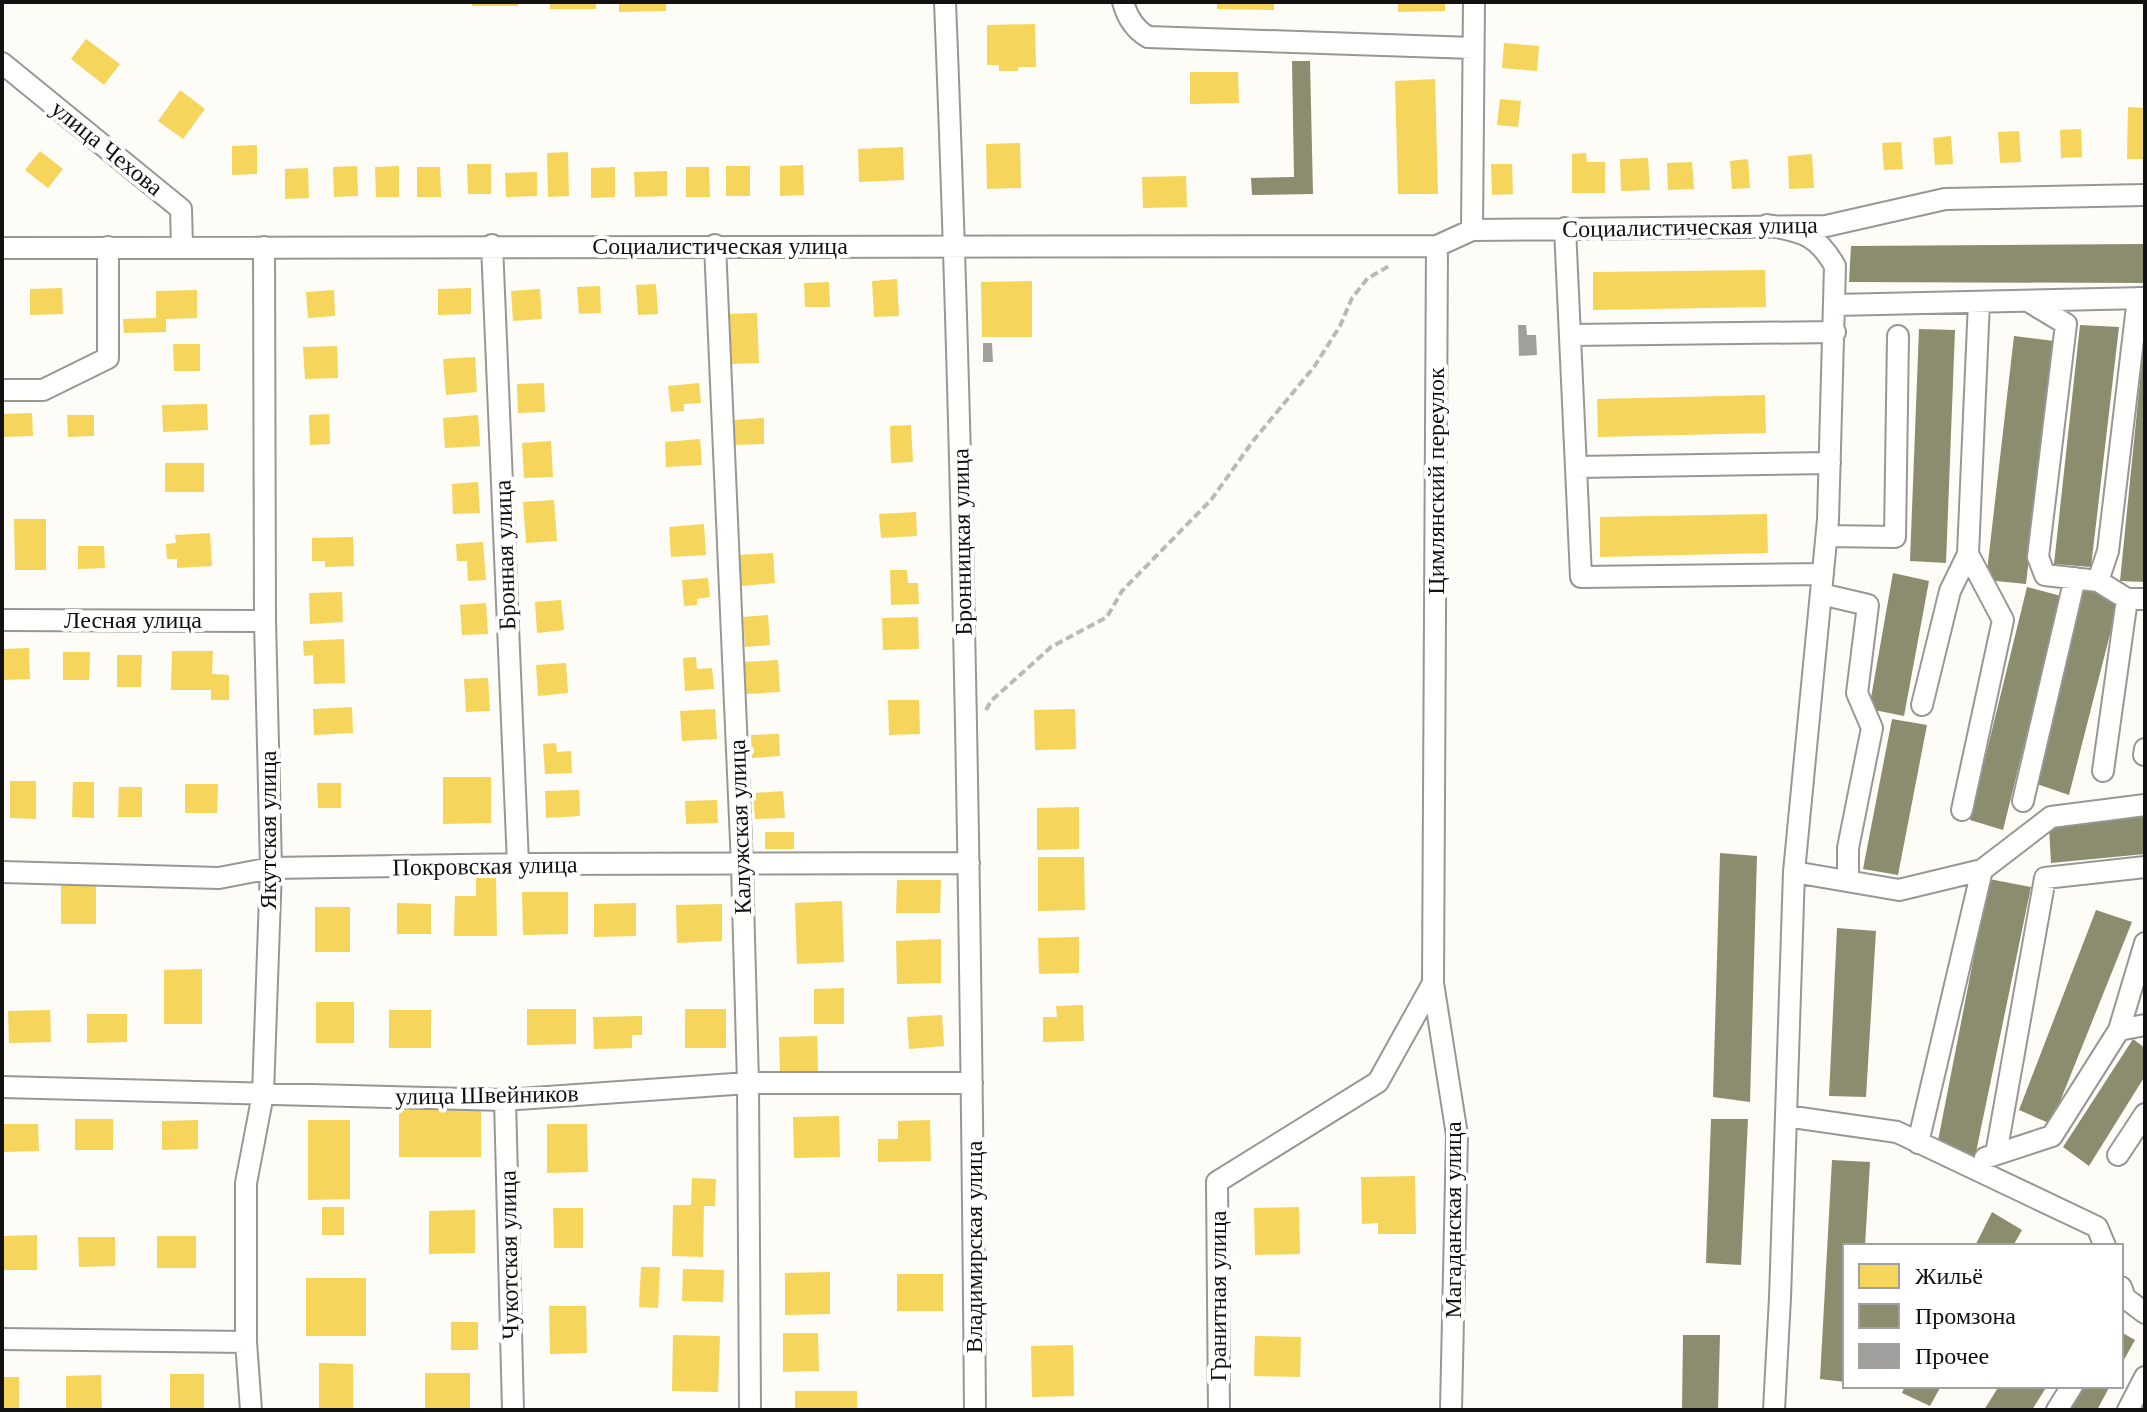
<svg xmlns="http://www.w3.org/2000/svg" width="2147" height="1412" viewBox="0 0 2147 1412" font-family="'Times New Roman',serif">
<style>
.homes{fill:#f6d55c}
.industry{fill:#8c8c6e}
.building{fill:#a19f9c}
.lines{fill:none;stroke-linecap:round;stroke-linejoin:round}
.minor-casing{stroke:#979795;stroke-width:24}
.path{stroke:#b9b9b8;stroke-width:4;stroke-dasharray:8 4;stroke-linecap:butt}
.minor{stroke:#fffffe;stroke-width:20}
.labels{text-anchor:middle;dominant-baseline:central;stroke-width:8;stroke-linejoin:round;paint-order:stroke}
.street-label{font-size:24px;fill:#111;stroke:#fff}
</style>
<rect width="100%" height="100%" fill="#fdfcf7"/>
<path class="homes" d="M472 2H518V6H472Z
M550 2H596V9H550Z
M619 2H666V11L619 12Z
M1217 2H1274V10L1217 9Z
M1398 2H1445V11L1398 12Z
M1035 24 1036 67H1018V71H999V65H987V25Z
M86 39 120 64 104 85 71 59Z
M1504 43 1539 46 1537 71 1502 68Z
M1190 72H1238L1239 103 1190 104Z
M1435 79 1438 194H1398L1395 81Z
M180 90 205 109 183 139 158 121Z
M1500 99 1521 101 1518 127 1497 125Z
M2128 107 2145 108V159H2127Z
M2081 129 2082 157 2061 158 2060 130Z
M2019 131 2021 162 2000 163 1998 132Z
M1951 136 1953 164 1935 165 1933 138Z
M1901 142 1903 169 1884 170 1882 143Z
M1020 143 1021 188 987 189 986 144Z
M257 145V174L232 175V146Z
M903 147 904 180 859 182 858 149Z
M40 151 63 169 48 188 25 170Z
M568 152 569 196 548 197 547 153Z
M1586 153 1587 162H1605V193H1572V154Z
M1812 154 1814 188 1789 189 1788 156Z
M1648 158 1650 190 1621 191 1620 159Z
M1748 159 1750 188 1732 189 1730 161Z
M1692 162 1694 189 1668 190 1667 163Z
M467 164H491V194H468Z
M1491 164H1512L1513 194 1492 195Z
M803 165 804 195 780 196V166Z
M357 166 358 196 334 197 333 167Z
M399 166V197H376L375 167Z
M726 166H750V196H726Z
M417 167H440L441 197H417Z
M615 167V197L591 198V168Z
M686 167H709L710 197H686Z
M308 168 309 198 285 199V169Z
M667 171V196L635 197 634 172Z
M537 172V196L506 197 505 173Z
M1186 176 1187 207 1143 208 1142 177Z
M1765 270 1766 307 1593 310V272Z
M897 279 899 316 874 317 872 281Z
M1032 281V337H982L981 282Z
M829 282 830 307H805L804 283Z
M656 284 658 314 638 315 636 285Z
M600 286 601 313 579 314 577 287Z
M62 288 63 314 30 315V289Z
M471 288V314L438 315V289Z
M540 289 542 319 513 321 511 291Z
M197 290V318L166 319V332L124 333 123 319 156 318V291Z
M334 290 335 316 308 318 306 292Z
M757 313 759 363 732 364 729 314Z
M173 344H200V371H174Z
M337 346 338 378 305 379 303 347Z
M475 357 477 392 446 395 443 359Z
M544 383 545 412 518 413 517 384Z
M699 383 701 403 684 404V411L671 412 668 386Z
M1765 395 1766 433 1598 437 1597 399Z
M207 404 208 430 163 432 162 405Z
M32 413 33 436 2 437V414Z
M329 414 330 444 310 445 309 415Z
M67 415H94V436L68 437Z
M478 415 480 446 445 448 443 418Z
M764 418V444L734 445V420Z
M911 425 913 462 891 463 890 426Z
M700 439 702 465 666 467 665 442Z
M551 441 553 477 524 478 522 443Z
M165 463H204V492H165Z
M478 482 480 513 453 514 452 484Z
M554 500 557 541 526 543 523 502Z
M916 512 917 536 881 538 879 514Z
M1767 514 1768 553 1600 557V517Z
M14 519H46V570H15Z
M704 524 706 555 671 557 669 527Z
M210 533 212 566 177 568V559H167L166 544 176 543 175 535Z
M353 537 354 566 325 567V561H312V538Z
M483 542 486 580 468 581 467 561H457L456 544Z
M78 546H104L105 568 78 569Z
M773 553 775 583 741 586 738 555Z
M890 570H907L908 583H918L919 604 891 605Z
M708 578 710 597 697 599V605L684 606 682 580Z
M342 592 343 622 310 624 309 593Z
M561 600 564 630 537 633 535 602Z
M486 603 488 634 462 635 460 605Z
M768 615 770 645 745 647 743 617Z
M918 617 919 649 883 650 882 618Z
M344 639 345 683 314 684 313 655 304 656 303 641Z
M29 648 30 679 3 680 2 649Z
M172 651H213L212 674 229 675V700H211V690H171Z
M63 652H90L89 680H63Z
M117 655H142L141 687H117Z
M696 657 697 669 712 668 714 689 685 691 683 658Z
M778 660 780 692 746 694 744 662Z
M566 663 568 693 538 696 536 665Z
M488 678 490 711 466 712 464 679Z
M888 700H919L920 734 889 735Z
M352 707 353 733 314 735 313 709Z
M715 709 717 739 682 741 680 711Z
M1075 709 1076 749 1035 750 1034 710Z
M779 734 780 756 752 758 751 735Z
M556 743 557 752 571 751 572 773 545 774 543 744Z
M443 777H491V823L443 824Z
M10 781H36V819L10 818Z
M73 782H94V818L72 817Z
M317 783H341V808H318Z
M185 784H218L217 813H185Z
M119 787H142V817H118Z
M579 790 580 816 546 818 545 791Z
M783 791 785 818 755 819 753 793Z
M717 800 718 823 686 824 685 801Z
M1079 807V849L1037 850V808Z
M765 832H794V849H765Z
M1038 857H1084L1085 910 1038 911Z
M476 877H496L497 936H454L455 896H476Z
M897 880H941L940 913H896Z
M61 885H96V924H61Z
M522 892H568V934L523 935Z
M842 901 844 962 797 964 795 903Z
M397 903 431 904V934H397Z
M636 903V936L594 937V904Z
M722 904V941L677 943 676 905Z
M315 907H350V952H315Z
M1079 937V973L1039 974 1038 938Z
M941 939V983L897 984 896 941Z
M202 969V1024H164V970Z
M844 988V1024H814V989Z
M316 1002H354V1043H316Z
M1083 1005 1084 1041 1043 1042V1017H1057L1056 1006Z
M527 1009H576V1044L527 1045Z
M685 1009H726V1048H685Z
M50 1010 51 1042 9 1043 8 1011Z
M389 1010H431V1048H389Z
M87 1014H127V1042L87 1043Z
M942 1015 944 1046 909 1049 907 1017Z
M642 1016V1035H632V1048L594 1049 593 1017Z
M817 1036 818 1071 780 1073 779 1037Z
M399 1106 481 1107V1157H399Z
M839 1116 840 1157 794 1158 793 1117Z
M75 1119H113V1150H75Z
M198 1120V1149L162 1150V1121Z
M308 1120H350V1199L308 1200Z
M930 1120 931 1161 878 1162V1139H898V1121Z
M4 1124H38L39 1151 4 1152Z
M547 1124H587L588 1172 547 1173Z
M1415 1176 1416 1234H1378V1223L1362 1224 1361 1177Z
M692 1178 716 1179 715 1206H704L703 1257 672 1256 673 1205H691Z
M322 1207H344V1235H322Z
M1299 1207 1300 1254 1255 1255 1254 1208Z
M553 1208H583V1248H554Z
M475 1210V1253L429 1254V1211Z
M37 1235V1270H2V1236Z
M157 1236H196V1268H157Z
M78 1237H115V1266L79 1267Z
M641 1267H660L658 1308 639 1307Z
M683 1269 724 1270 723 1302 682 1301Z
M830 1272V1314L785 1315V1273Z
M897 1274H943V1311H897Z
M306 1278H366V1336H306Z
M549 1306H586L587 1353 550 1354Z
M451 1322H478V1350H451Z
M783 1333H818L819 1371 783 1372Z
M673 1335 720 1336 718 1392 672 1391Z
M1255 1336 1301 1337 1300 1377 1254 1376Z
M1073 1345 1074 1396 1032 1397 1031 1346Z
M319 1363 353 1364V1410H319Z
M425 1373H470V1410H425Z
M170 1374H204V1409H170Z
M101 1375 102 1410H66V1376Z
M2 1377H19V1410H2Z
M795 1391H857V1410H795Z"/>
<path class="industry" d="M1292 61H1310L1313 194 1252 195 1251 178 1294 177Z
M2145 244V283L1849 282 1851 246Z
M2080 325 2119 327 2091 567 2054 564Z
M1919 329 1955 330 1946 563 1910 561Z
M2014 336 2054 341 2026 584 1986 580Z
M2143 351H2145V582L2120 581Z
M1893 573 1929 581 1904 716 1869 709Z
M2027 587 2061 596 2003 830 1970 820Z
M2083 588 2119 599 2069 795 2034 783Z
M1892 719 1927 725 1898 875 1863 869Z
M2145 816V854L2051 863 2049 827Z
M1720 853 1757 856 1750 1102 1713 1097Z
M1989 879 2031 887 1975 1157 1937 1146Z
M2096 910 2132 922 2051 1124 2019 1110Z
M1837 928 1876 931 1866 1097 1829 1096Z
M2133 1039 2145 1048V1076L2089 1166 2063 1147Z
M1711 1119H1748L1741 1265 1706 1263Z
M1832 1160 1870 1162 1865 1246H1845V1382L1820 1379Z
M1992 1212 2022 1230 2013 1246H1975Z
M2121 1332 2135 1340 2121 1365Z
M1683 1335H1720L1718 1410H1682Z
M1905 1386H1941L1930 1406 1902 1393Z
M1999 1386H2047L2032 1410H1984Z
M2082 1386H2110L2097 1410H2069Z"/>
<path class="building" d="M1518 325H1526L1527 335H1536L1537 355 1519 356Z
M983 343H992L993 362H983Z"/>
<g class="lines">
<defs>
<path id="minor" d="M945 2C964 471 971 941 975 1410
M1123 2C1127 17 1134 29 1148 37L1473 48
M2 63 181 209 182 247
M1767 225C1802 232 1816 233 1835 266L1828 520 1794 872 1780 1298 1774 1410
M1565 228 1581 577 1823 574
M1472 230 1826 226 1945 199 2145 195
M492 245 518 864
M715 245 742 865 748 1083 750 1410
M2 248 1437 246
M2028 301 2066 324 2038 557 2045 575 2098 581 2127 599H2145
M1835 305 2145 298
M1570 335 1835 332
M2 390H43L108 358V247
M1576 467 1830 463
M1827 536 1895 537 1898 336
M2098 581 2108 551 2138 298
M1821 594 1868 605 1857 693 1872 728 1848 848V881
M2 620 265 621
M1922 705 1950 591 1968 554 1979 302
M2144 755 2145 749
M2103 771 2127 599
M2023 801 2075 578
M1962 810 2003 620 1968 554
M2 872 219 878 271 868 518 864 969 863
M1794 872 1899 890 1982 870 2051 817 2145 805
M2119 1030 2145 943
M2 1087 505 1100 748 1083H972
M505 1100 513 1410
M1786 1116 1897 1132 2097 1227 2105 1246
M1918 1143 1982 870
M1996 1154 2045 878 2145 867
M2118 1155 2145 1114
M1985 1158 2052 1136 2119 1030 2145 1025
M2121 1287 2125 1298 2145 1313
M2 1339 246 1342
M251 1410 246 1342V1183L263 1094 271 868 265 621 264 247
M1219 1410 1217 1182 1378 1082 1433 983
M1451 1410 1457 1135 1433 983 1437 246 1472 230 1474 2
M2057 1410 2072 1386
M2128 1410 2145 1377"/>
</defs>
<use href="#minor" class="minor-casing"/>
<path class="path" d="M986 710 991 701 1051 647 1107 617 1122 591 1211 500 1253 441 1314 367 1340 326 1352 298 1368 278 1391 265"/>
<use href="#minor" class="minor"/>
</g>
<g class="labels">
<g class="street-label">
<text transform="translate(107 148) rotate(39)">улица Чехова</text>
<text transform="translate(1690 227) rotate(-1)">Социалистическая улица</text>
<text x="720" y="246">Социалистическая улица</text>
<text transform="translate(1436 481) rotate(-90)">Цимлянский переулок</text>
<text transform="translate(962 542) rotate(-91)">Бронницкая улица</text>
<text transform="translate(505 555) rotate(-92)">Бронная улица</text>
<text x="133" y="620">Лесная улица</text>
<text transform="translate(740 827) rotate(-92)">Калужская улица</text>
<text transform="translate(268 830) rotate(-90)">Якутская улица</text>
<text transform="translate(485 866) rotate(-1)">Покровская улица</text>
<text transform="translate(487 1095) rotate(-1)">улица Швейников</text>
<text transform="translate(1453 1220) rotate(-90)">Магаданская улица</text>
<text transform="translate(974 1247) rotate(-90)">Владимирская улица</text>
<text transform="translate(509 1255) rotate(-91)">Чукотская улица</text>
<text transform="translate(1218 1296) rotate(-90)">Гранитная улица</text>
</g>
</g>
<rect width="2147" height="1412" fill="none" stroke="#111111" stroke-width="8"/>
<rect x="1843" y="1244" width="280" height="144" fill="#ffffff" stroke="#a0a0a0" stroke-width="2"/>
<rect x="1859" y="1264" width="40" height="24" fill="#f6d55c" stroke="#a0a0a0" stroke-width="2"/>
<text x="1915" y="1284" font-size="24" fill="#111111">Жильё</text>
<rect x="1859" y="1304" width="40" height="24" fill="#8c8c6e" stroke="#a0a0a0" stroke-width="2"/>
<text x="1915" y="1324" font-size="24" fill="#111111">Промзона</text>
<rect x="1859" y="1344" width="40" height="24" fill="#a19f9c" stroke="#a0a0a0" stroke-width="2"/>
<text x="1915" y="1364" font-size="24" fill="#111111">Прочее</text>
</svg>
